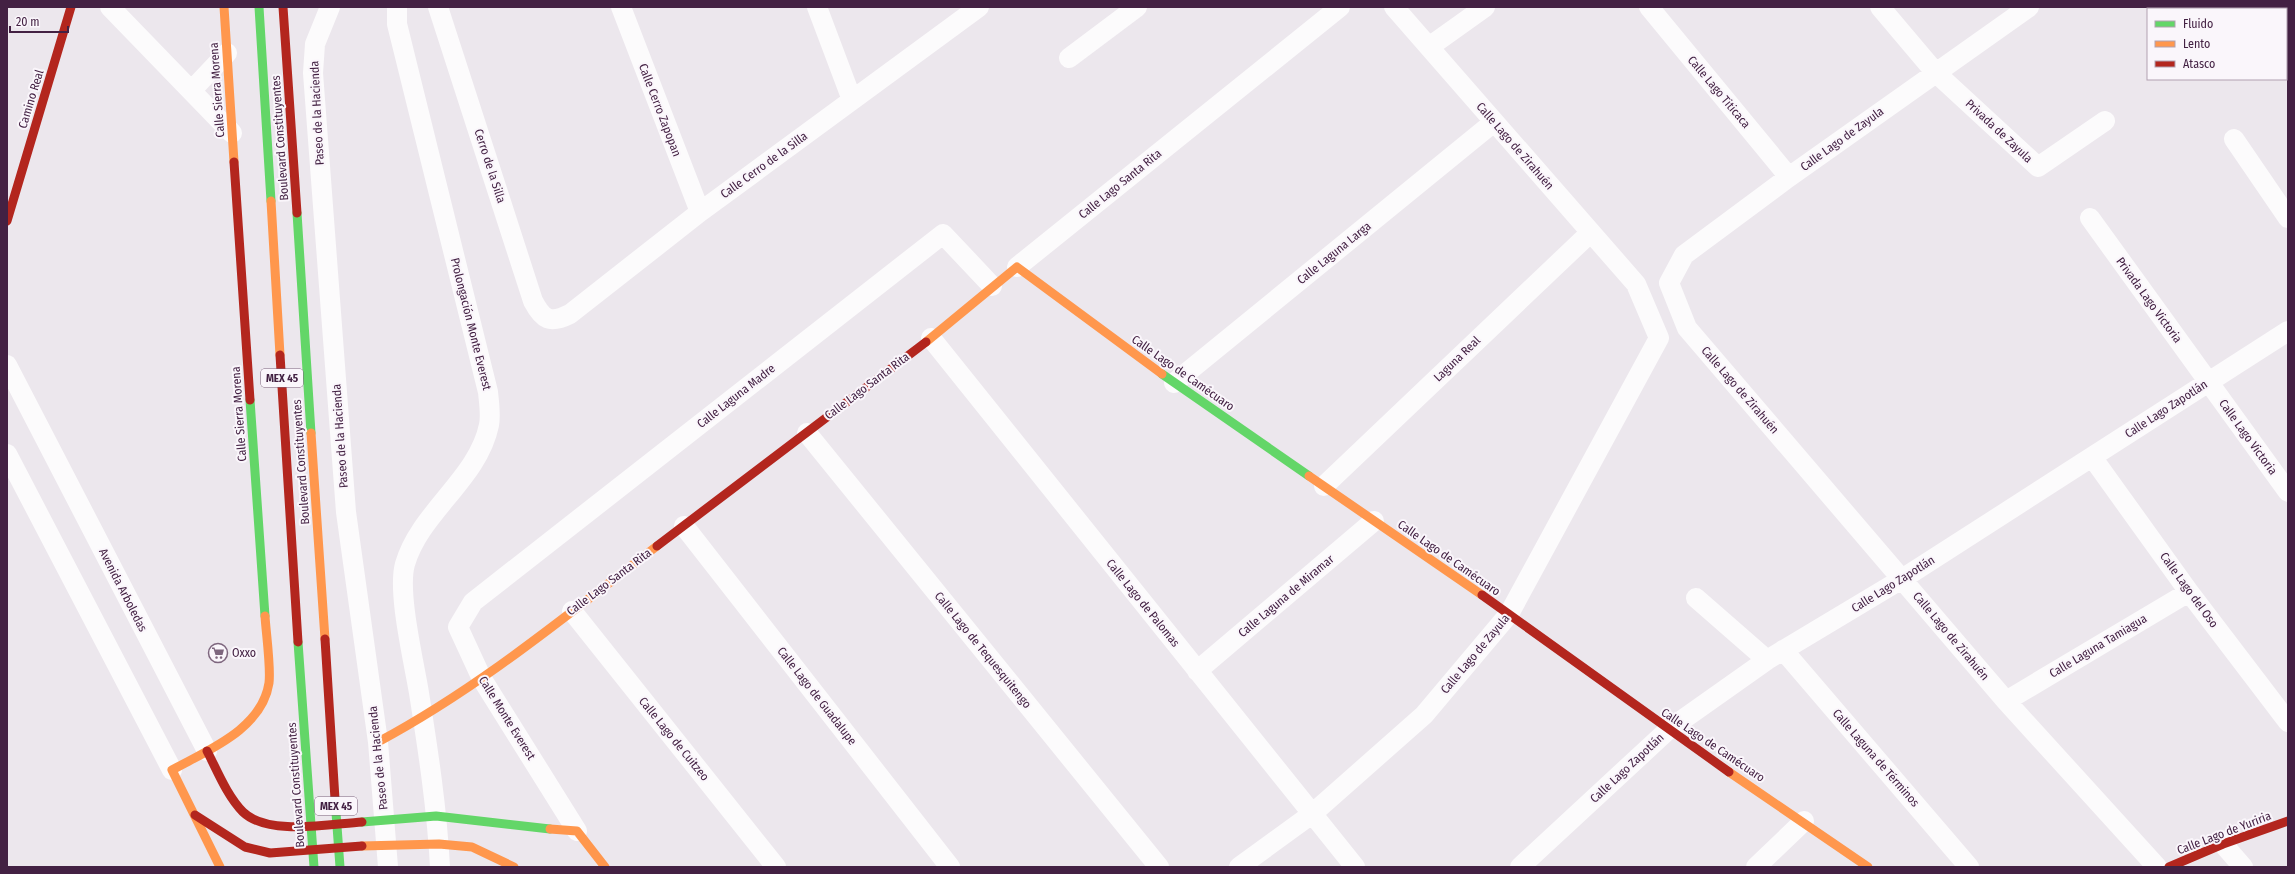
<svg xmlns="http://www.w3.org/2000/svg" width="2295" height="874" viewBox="0 0 2295 874" font-family="'Fira Sans Condensed',sans-serif">
<style>
.lines{fill:none;stroke-linecap:round;stroke-linejoin:round}
.street{stroke:#fcfbfc;stroke-width:20}
.fast{stroke:#63d668;stroke-width:9}
.slow{stroke:#ff974d;stroke-width:9}
.jam{stroke:#b3261e;stroke-width:9}
.labels{text-anchor:middle;dominant-baseline:central;stroke-width:4;stroke-linejoin:round;paint-order:stroke}
.shield{fill:#faf6fb;stroke:#7a617a;stroke-width:1}
.shield-label{font-size:11px;font-weight:bold;fill:#432143}
.street-label{font-size:12px;fill:#432143;stroke:#faf6fb}
.poi-label{font-size:12px;fill:#432143;stroke:#faf6fb;text-anchor:start}
</style>
<rect width="100%" height="100%" fill="#ece7ed"/>
<g class="lines">
<path class="street" d="M110 7 232 133
M330 7 315 44 313 73 346 512 378 742 388 867
M397 7V24L488 392C489 402 491 415 489 425 478 479 420 512 405 564 397 592 414 662 419 693 428 750 437 809 440 867
M438 7 533 301C543 320 550 324 570 314L700 212 979 7
M621 7 700 212
M817 7 852 100
M1394 7 1636 284 1659 338
M1649 7 1789 177
M1880 7 1935 72 2038 167 2105 121
M1429 47 1485 7
M1069 58 1137 7
M192 90 227 53
M2234 139 2288 218
M2090 218 2288 492
M1017 267 1340 7
M1669 283 1687 328 2006 701 2157 867
M1669 283 1684 255 1789 177 2029 7
M931 338 1355 867
M7 365 207 751
M1174 383 1494 122
M807 433 1159 867
M7 454 172 770
M2092 457 2189 592 2288 722
M1324 486 1590 233
M684 526 950 867
M1696 598 1767 660
M572 611 776 867
M1783 650 1969 867
M1197 671 1374 521
M2006 701 2189 592
M577 831 482 679 458 627 473 602 943 234 992 286
M2223 844 2243 867
M1239 867 1312 814 1424 715 1509 614 1659 338
M1520 867 1668 730 1767 660 1902 579 2288 331
M1756 867 1804 821"/>
<path class="fast" d="M259 7 271 201
M297 213 311 433
M1162 374 1309 476
M250 400 265 616
M298 642 314 867
M335 799 340 867
M362 822 436 816 550 829"/>
<path class="slow" d="M224 7 234 162
M271 201 280 355
M926 342 1017 267 1162 374
M311 433 325 639
M1309 476 1482 595
M378 742C479 688 567 615 657 546
M1729 772 1868 867
M550 829 577 831 605 867
M362 846 439 844 472 847 514 867
M220 867 172 770C208 750 262 729 269 683 271 667 266 633 265 616"/>
<path class="jam" d="M283 7 297 213
M2255 7 2258 9
M2286 29 2288 30
M234 162 250 400
M7 221 71 7
M280 355 298 642
M657 546 926 342
M1482 595 1729 772
M325 639 335 799
M207 751C217 770 227 796 243 812 268 836 329 824 362 822
M195 815 245 847 270 853 362 846
M2169 867 2223 844 2288 821"/>
</g>
<defs>
<symbol id="supermarket-ring" viewBox="-11 -11 22 22"><circle r="9.5" fill="#faf6fb" stroke="#7e667e" stroke-width="1.5"/><path d="M-6-5.5h2.5l.6 2H6L4.5 2H-2.5L-4.4-4H-6ZM-1.5 3.2a1.3 1.3 0 1 0 .1 0ZM3 3.2a1.3 1.3 0 1 0 .1 0Z" fill="#7e667e"/></symbol>
</defs>
<g fill-rule="evenodd">
<use href="#supermarket-ring" x="207" y="642" width="22" height="22"/>
</g>
<g class="labels">
<g class="shield">
<rect x="261" y="369" width="42" height="18" rx="3"/>
<rect x="315" y="797" width="42" height="18" rx="3"/>
</g>
<g class="shield-label">
<text x="282" y="378">MEX 45</text>
<text x="336" y="806">MEX 45</text>
</g>
<g class="street-label">
<text transform="translate(217 90) rotate(-94)">Calle Sierra Morena</text>
<text transform="translate(1719 92) rotate(50)">Calle Lago Titicaca</text>
<text transform="translate(31 99) rotate(-73)">Camino Real</text>
<text transform="translate(660 110) rotate(69)">Calle Cerro Zapopan</text>
<text transform="translate(317 113) rotate(-93)">Paseo de la Hacienda</text>
<text transform="translate(1999 131) rotate(43)">Privada de Zayula</text>
<text transform="translate(280 138) rotate(-94)">Boulevard Constituyentes</text>
<text transform="translate(1842 139) rotate(-36)">Calle Lago de Zayula</text>
<text transform="translate(1515 146) rotate(49)">Calle Lago de Zirahuén</text>
<text transform="translate(764 165) rotate(-36)">Calle Cerro de la Silla</text>
<text transform="translate(490 166) rotate(72)">Cerro de la Silla</text>
<text transform="translate(1120 184) rotate(-39)">Calle Lago Santa Rita</text>
<text transform="translate(1334 253) rotate(-39)">Calle Laguna Larga</text>
<text transform="translate(2149 300) rotate(54)">Privada Lago Victoria</text>
<text transform="translate(471 324) rotate(76)">Prolongación Monte Everest</text>
<text transform="translate(1457 359) rotate(-44)">Laguna Real</text>
<text transform="translate(1183 373) rotate(35)">Calle Lago de Camécuaro</text>
<text transform="translate(867 386) rotate(-37)">Calle Lago Santa Rita</text>
<text transform="translate(1740 390) rotate(49)">Calle Lago de Zirahuén</text>
<text transform="translate(736 396) rotate(-38)">Calle Laguna Madre</text>
<text transform="translate(2166 409) rotate(-33)">Calle Lago Zapotlán</text>
<text transform="translate(239 414) rotate(-94)">Calle Sierra Morena</text>
<text transform="translate(340 436) rotate(-94)">Paseo de la Hacienda</text>
<text transform="translate(2248 437) rotate(54)">Calle Lago Victoria</text>
<text transform="translate(301 462) rotate(-94)">Boulevard Constituyentes</text>
<text transform="translate(1449 558) rotate(35)">Calle Lago de Camécuaro</text>
<text transform="translate(609 582) rotate(-37)">Calle Lago Santa Rita</text>
<text transform="translate(1893 584) rotate(-32)">Calle Lago Zapotlán</text>
<text transform="translate(123 590) rotate(63)">Avenida Arboledas</text>
<text transform="translate(2189 590) rotate(54)">Calle Lago del Oso</text>
<text transform="translate(1286 596) rotate(-40)">Calle Laguna de Miramar</text>
<text transform="translate(1143 603) rotate(51)">Calle Lago de Palomas</text>
<text transform="translate(1951 636) rotate(50)">Calle Lago de Zirahuén</text>
<text transform="translate(2098 646) rotate(-31)">Calle Laguna Tamiagua</text>
<text transform="translate(983 650) rotate(51)">Calle Lago de Tequesquitengo</text>
<text transform="translate(1475 654) rotate(-50)">Calle Lago de Zayula</text>
<text transform="translate(817 696) rotate(52)">Calle Lago de Guadalupe</text>
<text transform="translate(507 718) rotate(58)">Calle Monte Everest</text>
<text transform="translate(674 739) rotate(51)">Calle Lago de Cuitzeo</text>
<text transform="translate(1713 745) rotate(34)">Calle Lago de Camécuaro</text>
<text transform="translate(378 758) rotate(-96)">Paseo de la Hacienda</text>
<text transform="translate(1876 758) rotate(49)">Calle Laguna de Términos</text>
<text transform="translate(1627 768) rotate(-43)">Calle Lago Zapotlán</text>
<text transform="translate(296 785) rotate(-94)">Boulevard Constituyentes</text>
<text transform="translate(2224 833) rotate(-21)">Calle Lago de Yuriria</text>
</g>
<g class="poi-label">
<text x="232" y="653">Oxxo</text>
</g>
</g>
<rect width="2295" height="874" fill="none" stroke="#432143" stroke-width="16"/>
<rect x="2147" y="8" width="140" height="72" fill="#faf6fb" stroke="#b1a1b1"/>
<rect x="2155" y="21" width="20" height="6" fill="#63d668" stroke="#b1a1b1"/>
<text x="2183" y="28" font-size="12" fill="#432143">Fluido</text>
<rect x="2155" y="41" width="20" height="6" fill="#ff974d" stroke="#b1a1b1"/>
<text x="2183" y="48" font-size="12" fill="#432143">Lento</text>
<rect x="2155" y="61" width="20" height="6" fill="#b3261e" stroke="#b1a1b1"/>
<text x="2183" y="68" font-size="12" fill="#432143">Atasco</text>
<path d="M10 26v6h58v-6" fill="none" stroke="#432143" stroke-width="2"/>
<text x="16" y="26" font-size="12" fill="#432143" stroke="#faf6fb" stroke-width="3" paint-order="stroke">20 m</text>
</svg>
